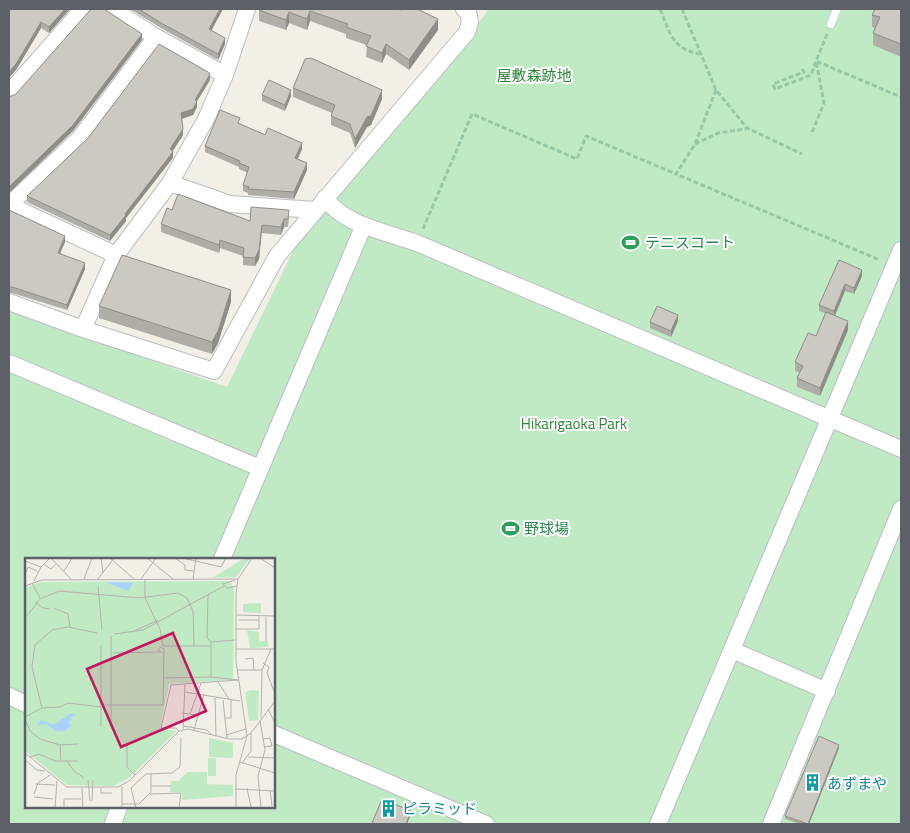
<svg xmlns="http://www.w3.org/2000/svg" width="910" height="833" viewBox="0 0 910 833" font-family="'Titillium Web','Noto Sans JP',sans-serif">
<style>
.green{fill:#c0eac4;fill-rule:evenodd}
.lines{fill:none;stroke-linecap:round;stroke-linejoin:round}
.lane-casing{stroke:#babdc2;stroke-width:9}
.street-casing{stroke:#babdc2;stroke-width:18}
.path{stroke:#97c9a9;stroke-width:3;stroke-dasharray:5 2.5;stroke-linecap:butt}
.lane{stroke:#fff;stroke-width:8}
.street{stroke:#fff;stroke-width:16}
.wall{fill:#afada7}
.shaded-wall{fill:#8f8d88}
.building{fill:#ccc9c2;stroke:#8f8d88}
.labels{text-anchor:middle;dominant-baseline:central;stroke-width:4;stroke-linejoin:round;paint-order:stroke}
.park-label{font-size:15px;fill:#2e8639;stroke:#fff}
.leisure-label{font-size:15px;fill:#27864d;stroke:#fff;text-anchor:start}
.culture-label{font-size:15px;fill:#0d838f;stroke:#fff;text-anchor:start}
.inset-road{fill:none;stroke:#b2b2af;stroke-width:1}
.view{fill:#c2185b;fill-opacity:0.15;stroke:#c2185b;stroke-width:2.5}
.inset-edge{fill:none;stroke:#5d6167;stroke-width:2.5}
</style>
<rect width="100%" height="100%" fill="#f1efe6"/>
<path class="green" d="M483 9H901V824H9V310L227 387 295 247 488 11ZM26 559H274V807H26Z"/>
<g class="lines">
<defs>
<path id="lane" d="M831 24 837 9"/>
<path id="street" d="M112 9 156 37 225 75
M9 93 83 9
M170 183 230 204 315 210
M325 198C345 226 387 232 417 243L901 449
M116 255 9 205 80 138 156 37
M9 302 83 329 214 371 277 256 467 32 470 22 468 11 464 9
M83 329 116 255 170 183 206 119 225 75 247 9
M9 363 260 468
M222 559 364 225
M732 650 827 691
M9 696 26 704
M274 734 486 824
M113 824 119 807
M658 824 901 250
M771 824 901 509"/>
</defs>
<use href="#lane" class="lane-casing"/>
<use href="#street" class="street-casing"/>
<path class="path" d="M660 9C670 32 671 48 699 54
M682 9 716 90 747 128 802 154
M827 34 816 61 901 97
M802 69 804 72 773 84 775 89 811 75 816 61 824 103 811 135
M716 90 695 144 676 174 880 260
M695 144 718 133 746 129
M423 229 472 114 577 159 586 136 676 174"/>
<use href="#lane" class="lane"/>
<use href="#street" class="street"/>
</g>
<path class="wall" d="M9 9H70L49 33 41 28 16 70Z
M130 9H223L211 30 225 44 218 60 161 28Z
M397 9 438 30 409 70 386 54 382 63 366 57 367 45 346 38V34L310 21 307 30 289 23 286 30 259 21V10Z
M901 9V57L873 45V33L875 28 872 27V15Z
M210 80 197 101V107L193 115 182 119 183 135 173 151V157L172 159 126 218V221L110 241 27 202V196Z
M293 88 382 99 371 125 367 127 355 148 350 133 331 125V116L332 113 293 97Z
M262 95 291 96 285 111 262 101Z
M240 124 302 149 298 159 307 170 294 199 248 195V193L243 191V185L248 173 239 169V167L205 152V146Z
M9 210 65 242 60 253 85 269 67 310 12 293H9Z
M172 210 250 221 289 218 288 227H284L281 235 262 233 259 259 255 266 243 265V256L220 248 219 253 161 232V224Z
M862 270V276L854 294 845 291 835 316 848 330 820 396 797 387V378L800 373 795 371V362L816 336 825 313 819 311V305Z
M231 302 218 343 212 354 99 318V306Z
M678 321 671 337 650 328V322Z
M839 748 809 824H800L785 819V816Z"/>
<path class="shaded-wall" d="M65 9H70L49 33V27Z
M220 9H223L209 35V29Z
M310 11V21L307 30V19Z
M289 12V23L286 30V20Z
M438 19V30L409 70V60Z
M41 22V28L16 70 9 78V72Z
M142 34V40L73 131 9 193V187Z
M225 38V44L218 60V54Z
M386 44V54L382 63V53Z
M210 74V80L197 101V107L193 115 181 119V113L195 100Z
M291 90V96L285 111V105Z
M382 90V99L371 125 367 127 355 148V139Z
M183 129V135L170 155V149Z
M302 143V149L295 164V158Z
M173 151V157L172 159 126 218V221L110 241V235L125 214Z
M307 163V170L294 199V192Z
M284 219V227L281 235V227Z
M262 225 259 259 255 266V258Z
M65 236V242L58 258V253Z
M220 240V248L219 253V245Z
M85 263V269L67 310V305Z
M862 270V276L854 294V288Z
M845 284V291L834 317V311Z
M231 290V302L218 343 212 354V342Z
M678 315V321L671 337V331Z
M848 321V330L820 396V388Z
M839 745V748L809 824H808Z
M411 811V814L407 824H406Z"/>
<path class="building" d="M9 9H65L49 27 41 22 16 64 9 72Z
M91 9H104L142 34 73 125 9 187V97L16 94Z
M139 9H220L209 29 225 38 218 54 161 23Z
M260 9H397L401 10 402 9H417L438 19 409 60 386 44 382 53 366 46 371 36 346 27 348 24 310 11 307 19 289 12 286 20 259 10Z
M875 9H901V44L873 33 880 17 872 15Z
M159 44 208 72 210 74 195 100 197 101 193 109 181 113 183 129 170 149 173 151 172 153 125 214 126 215 110 235 27 196 88 138Z
M311 58 382 90 371 116 367 117 355 139 350 124 331 116 335 105 293 88 305 59Z
M269 80 291 90 285 105 262 95Z
M220 110 240 118 238 123 265 135 268 128 302 143 295 158 307 163 294 192 248 189 249 187 243 185 249 167 239 163 240 161 205 146Z
M178 194 250 221 251 207 289 210 288 219H284L281 227 262 225 259 250 255 258 243 257 244 248 220 240 219 245 161 224 167 208 172 210Z
M9 210 65 236 58 253 85 263 67 305 12 287H9Z
M122 255 231 290 218 331 212 342 99 306Z
M839 260 862 270 854 288 845 284 834 311 819 305Z
M657 306 678 315 671 331 650 322Z
M826 312 848 321 820 388 797 378 803 366 795 362 808 333 816 336Z
M819 736 839 745 808 824 785 816Z
M382 799 411 811 406 824H377L372 823Z"/>
<defs>
<symbol id="stadium-bare" viewBox="-9 -9 18 18"><path d="M0-5a6.5 5 0 1 0 0 10a6.5 5 0 1 0 0-10ZM-3.5-1.8h7v3.6h-7Z" fill="#2e9e5b" stroke="#fff" stroke-width="2.5" paint-order="stroke"/></symbol>
<symbol id="building-bare" viewBox="-9 -9 18 18"><path d="M-4-6H4V6H1V3H-1V6H-4ZM-2.5-4.3h1.7v1.8h-1.7ZM.8-4.3h1.7v1.8H.8ZM-2.5-1h1.7V.8h-1.7ZM.8-1h1.7V.8H.8Z" fill="#0f9aa8" stroke="#fff" stroke-width="2.5" paint-order="stroke"/></symbol>
</defs>
<g fill-rule="evenodd">
<use href="#stadium-bare" x="618" y="230" width="25" height="25"/>
<use href="#stadium-bare" x="498" y="516" width="25" height="25"/>
<use href="#building-bare" x="800" y="770" width="25" height="25"/>
<use href="#building-bare" x="376" y="796" width="25" height="25"/>
</g>
<g class="labels">
<g class="park-label">
<text x="534" y="75">屋敷森跡地</text>
<text x="574" y="423">Hikarigaoka Park</text>
</g>
<g class="leisure-label">
<text x="645" y="242">テニスコート</text>
<text x="524" y="528">野球場</text>
</g>
<g class="culture-label">
<text x="827" y="783">あずまや</text>
<text x="402" y="808">ピラミッド</text>
</g>
</g>
<g transform="translate(25 558)">
<rect width="250" height="250" fill="#f1efe6"/>
<path d="M220 0H225L211 19 169 20 189 19ZM203 23 209 29 208 122 144 126 135 171 152 173 104 220 89 228 42 227 0 193 1 29 15 24ZM236 45V55L218 54V46ZM222 72 234 74V83H243V89L225 90ZM227 132 234 133 233 162 224 163 220 134ZM184 180 208 185V200L184 199ZM183 200H191V218H183ZM163 214H182V226L208 227V238L157 242V234H145L146 223H153Z" fill="#c0eac4"/>
<path d="M80 24 108 25 103 33ZM46 155 50 157 45 159 47 162 43 163 46 168 40 173H30L22 166 13 167 16 162 29 167Z" fill="#a7d2ff"/>
<path class="inset-road" d="M26 0 46 21M76 0 78 15M85 0 109 21M122 0 148 21M150 0 160 7V12L168 13M158 0 196 9 201 0M235 0 250 10M0 3 16 9M18 6 26 11 31 6M39 13 47 0M1 14 3 9 12 13M59 21 67 0M73 21 89 0M116 21 131 0M120 21V40L135 71 138 88H186M168 21 171 0M210 22 198 26 202 30 212 28M9 23 16 9 25 0M7 25 15 40M0 28 17 22 213 21M73 28 77 72M183 37 182 80 186 84M10 44 18 50 25 51M29 50 43 56 45 69M211 57 250 58M0 60 15 41 34 33 115 40 153 35 162 40 168 53 169 88M214 62H234M210 71H234V58M107 74 133 62M72 75 43 69 27 72 10 87 7 109 17 150 35 149 43 145 76 149M89 76 118 72 199 28M86 78V169M241 83V59M76 87V169M211 91H250M86 95 135 94M138 95 133 92 135 89 139 91 138 147M220 101 228 100 229 112M238 105 244 109 242 115 250 136M212 112H237M186 119 213 122M138 120 186 119V84L210 82M193 124 204 141M160 134 215 143M190 140 191 178M198 142 202 180M76 147H138M243 151 250 165M157 155 172 157M165 156 176 125M0 159 17 150M200 160H206V142M236 160 237 112 246 91M0 161 5 173 15 181 35 187 53 186M235 163 240 192 233 218 236 250M158 168 182 172 186 176M158 171 160 126M169 172 179 136M154 173 151 170H136L146 127 213 122M201 177 221 171M238 181 245 180 247 188 239 189M102 184V209L110 217M35 187 36 203M0 195 42 229H93L104 223 154 173 163 171 204 181H217L226 175 250 143M5 199 14 196 30 203H53M223 199 250 200M0 202 12 212 20 213M42 203 49 213 59 220M215 204 250 215M217 205 226 193V175M63 222 65 243M10 226 30 227M97 228V250M126 228H146M57 230 58 250M76 230V235H87M222 230 226 249M210 231 250 233M245 232 247 248M9 236 13 225 25 217M125 236 156 235 154 250M9 239 28 241M67 243 68 222M97 246H114L126 234V215M30 250 32 223M39 250V241H56M111 250 106 230 121 216 147 215 155 209 156 180M211 250V217L222 178 211 103V36L213 21 227 0"/>
<path class="view" d="M148 75 181 153 96 189 62 111Z"/>
<rect width="250" height="250" class="inset-edge"/>
</g>
<rect width="910" height="833" fill="none" stroke="#5d6167" stroke-width="20"/>
</svg>
